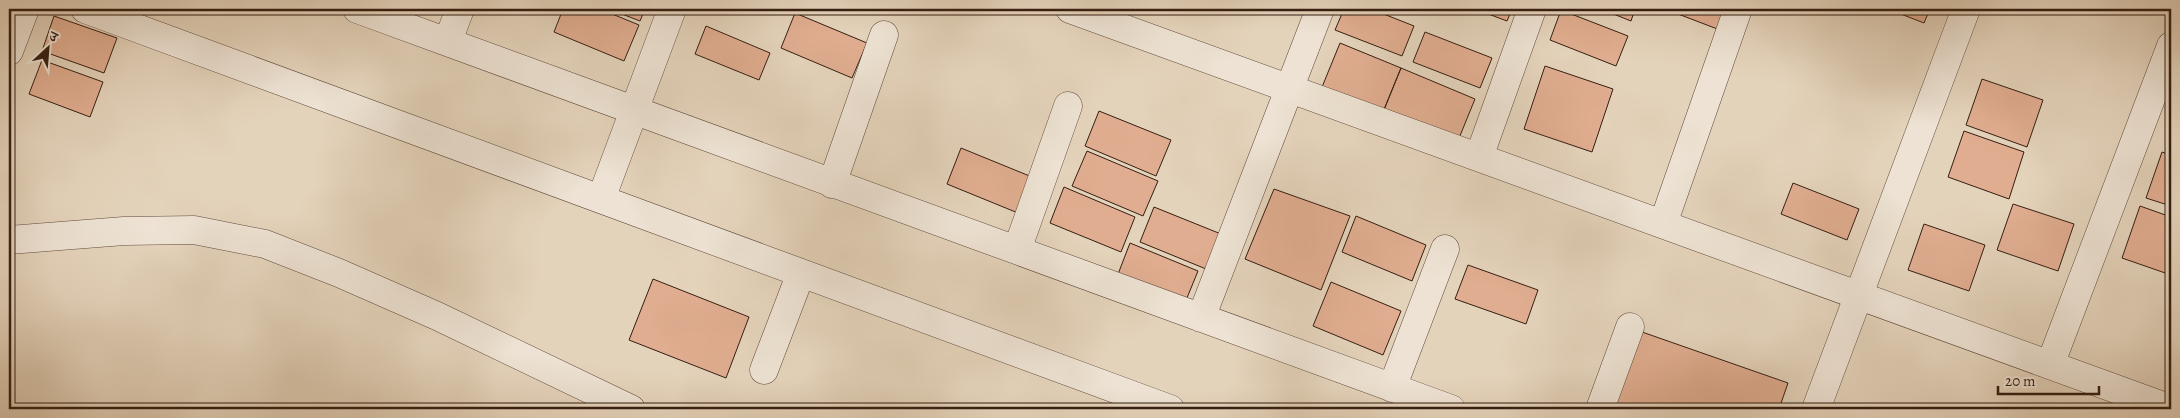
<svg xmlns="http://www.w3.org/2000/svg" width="2180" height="418" viewBox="0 0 2180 418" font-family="Alegreya,'Noto Serif Devanagari',serif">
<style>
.building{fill:#e0ad90;stroke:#351e12}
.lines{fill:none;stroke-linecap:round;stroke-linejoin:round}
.minor-casing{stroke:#614b3c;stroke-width:29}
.minor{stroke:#ede2d3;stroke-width:28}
</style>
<rect width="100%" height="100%" fill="#e4d3bb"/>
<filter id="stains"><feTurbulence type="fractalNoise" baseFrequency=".004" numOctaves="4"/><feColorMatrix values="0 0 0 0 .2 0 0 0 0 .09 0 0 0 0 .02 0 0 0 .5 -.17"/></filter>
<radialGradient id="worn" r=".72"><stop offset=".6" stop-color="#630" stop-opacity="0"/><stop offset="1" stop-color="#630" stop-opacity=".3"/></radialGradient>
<path class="building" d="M563 9H600L639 25 624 61 554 32Z
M609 9H645L640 21Z
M1344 9H1371L1414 26 1402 56 1335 30Z
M1475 9H1512L1507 21Z
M1601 9H1635L1631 21Z
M1665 9H1728L1720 30Z
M1888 9H1930L1924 23Z
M1561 10 1628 36 1616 66 1550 40Z
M795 13 867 43 852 78 781 48Z
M54 16 117 38 104 73 42 51Z
M706 26 770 53 759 80 695 54Z
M1425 32 1492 58 1480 88 1413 62Z
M1340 43 1401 68 1381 117 1320 92Z
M42 60 103 82 90 117 29 94Z
M1545 66 1613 89 1592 152 1524 129Z
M1401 68 1475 99 1455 148 1381 117Z
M1982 79 2043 100 2027 147 1966 125Z
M1099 111 1171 140 1156 176 1085 146Z
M1964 131 2024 152 2009 199 1948 177Z
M961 148 1032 177 1018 213 947 184Z
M1087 151 1158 181 1143 216 1072 186Z
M2162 152 2171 155V206L2146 198Z
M1793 183 1859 209 1847 240 1781 214Z
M1064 187 1135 217 1121 252 1050 223Z
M1274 189 1350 216 1321 290 1245 259Z
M2013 204 2074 224 2058 271 1997 250Z
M2140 206 2171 217V275L2122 258Z
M1154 207 1226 236 1211 271 1140 242Z
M1356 216 1426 245 1412 281 1342 252Z
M1924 224 1985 245 1969 291 1908 270Z
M1130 243 1198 271 1182 310 1115 282Z
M1468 265 1538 290 1526 324 1455 299Z
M653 279 749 317 726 378 629 340Z
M1331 282 1401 311 1383 355 1313 326Z
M1642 332 1788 383 1779 409H1614Z"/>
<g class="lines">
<defs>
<path id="minor" d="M85 9 1170 409
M357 9 1451 409
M1070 9 2171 409
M448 41 460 9
M9 51 25 9
M1479 157 1532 9
M832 184 884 35
M601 199 672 9
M1663 224 1738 9
M9 240 124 231 194 230 265 244 339 273 437 316 631 409
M1017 250 1068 106
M1201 318 1320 9
M2050 365 2171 46
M764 370 801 273
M1392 388 1445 249
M1600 409 1630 327
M1816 409 1966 9"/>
</defs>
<use href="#minor" class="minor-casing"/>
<use href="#minor" class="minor"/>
</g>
<rect width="2180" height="418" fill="none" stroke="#e4d3bb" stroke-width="30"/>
<rect x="10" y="10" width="2160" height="398" fill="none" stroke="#351e12" stroke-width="2.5"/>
<rect x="15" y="15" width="2150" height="388" fill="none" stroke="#351e12"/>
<g transform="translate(48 48) rotate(26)" stroke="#ede2d3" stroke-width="4" paint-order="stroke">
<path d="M0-4L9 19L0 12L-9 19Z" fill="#351e12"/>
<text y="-8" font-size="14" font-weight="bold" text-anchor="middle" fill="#351e12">उ</text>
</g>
<path d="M1998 386v8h101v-8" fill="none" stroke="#351e12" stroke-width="2.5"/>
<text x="2005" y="386" font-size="15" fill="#351e12" stroke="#ede2d3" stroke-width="4" paint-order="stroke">20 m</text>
<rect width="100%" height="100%" filter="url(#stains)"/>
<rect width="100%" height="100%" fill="url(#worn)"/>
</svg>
